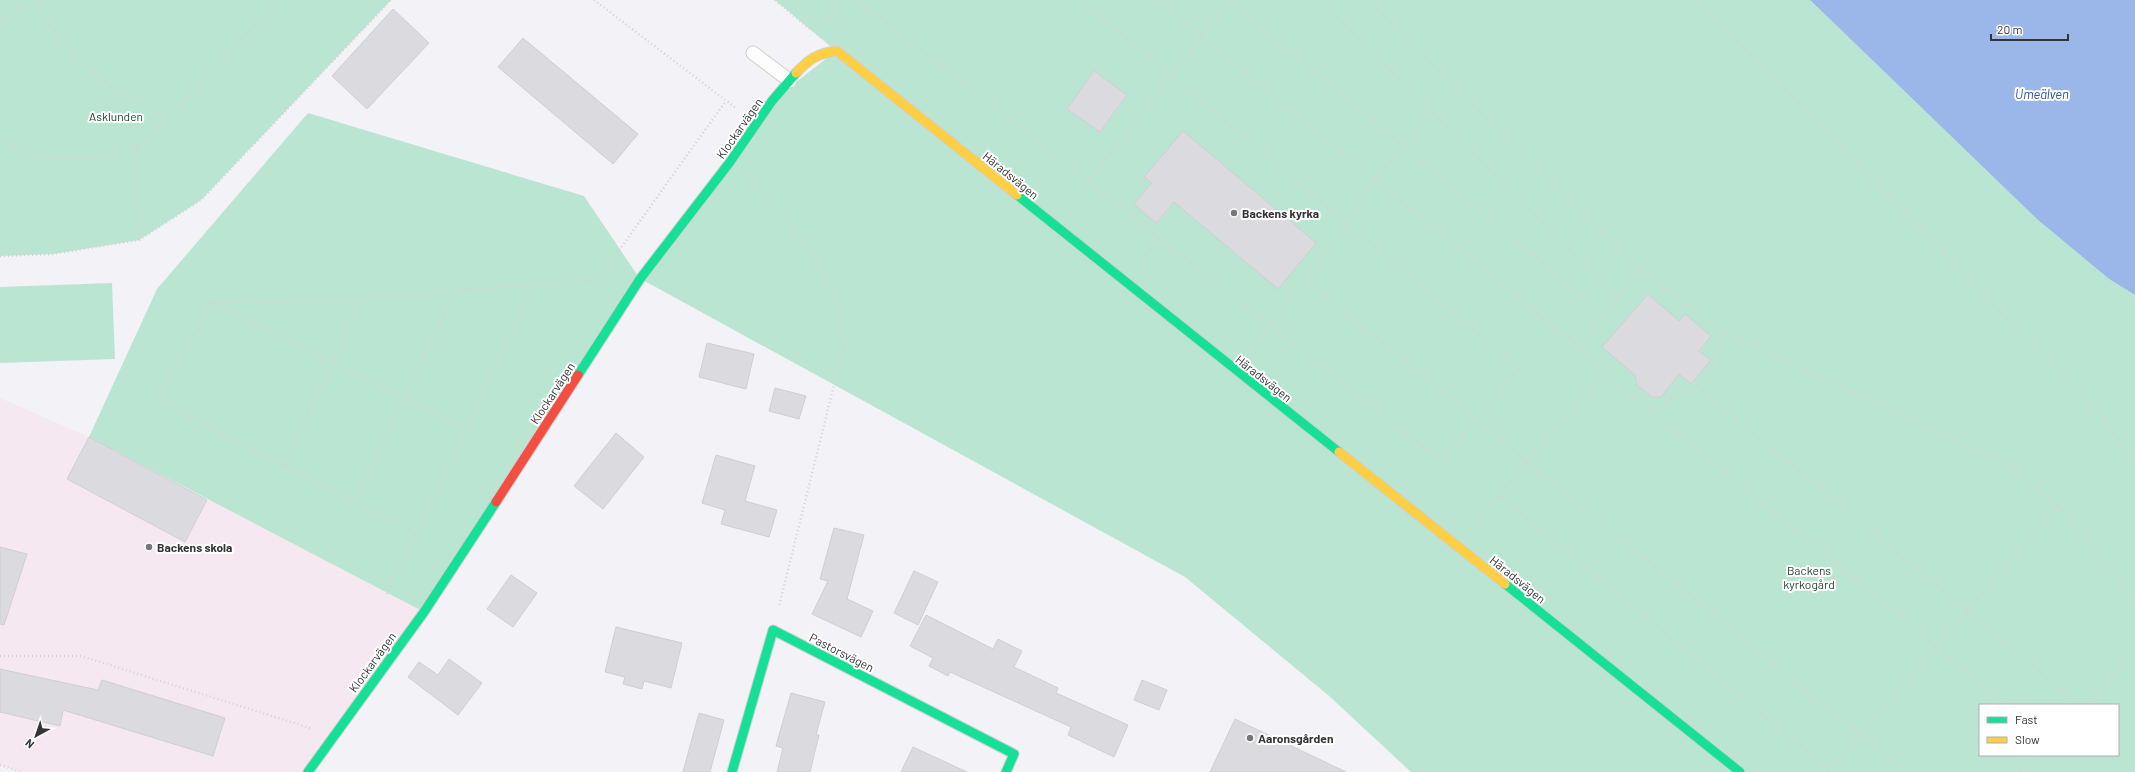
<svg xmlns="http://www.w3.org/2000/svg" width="2135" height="772" viewBox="0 0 2135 772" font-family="Barlow,sans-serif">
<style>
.education{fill:#f6e8f0}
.green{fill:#bae5d2;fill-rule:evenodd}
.water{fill:#9bb7e9}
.building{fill:#dbdbdf;stroke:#cfcfd3}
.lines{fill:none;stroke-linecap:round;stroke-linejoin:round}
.lane-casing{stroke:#cfcfd3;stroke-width:15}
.fast-casing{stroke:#cfcfd3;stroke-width:11}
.slow-casing{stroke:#cfcfd3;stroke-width:11}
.jam-casing{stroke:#cfcfd3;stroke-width:11}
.path{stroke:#d3d3d4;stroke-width:2.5;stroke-dasharray:1 3;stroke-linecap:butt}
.lane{stroke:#fdfdfe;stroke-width:13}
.fast{stroke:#16e098;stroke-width:9}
.slow{stroke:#ffcf43;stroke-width:9}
.jam{stroke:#f24e42;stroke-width:9}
.poi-dot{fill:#77777b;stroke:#fff;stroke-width:1.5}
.labels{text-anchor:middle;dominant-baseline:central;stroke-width:4;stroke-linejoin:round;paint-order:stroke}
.park-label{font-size:12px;fill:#1e4734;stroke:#fff}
.street-label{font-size:12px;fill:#353538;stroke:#fff}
.poi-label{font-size:12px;font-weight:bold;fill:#353538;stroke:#fff;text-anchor:start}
.water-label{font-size:13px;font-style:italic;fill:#2753a5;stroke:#fff}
</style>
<rect width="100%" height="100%" fill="#f2f2f7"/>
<path class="education" d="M0 398 89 437 424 612 308 772H21L0 765Z"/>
<path class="green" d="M0 0H391L201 200 139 240 53 254 0 256Z
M775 0H1810L2038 220 2109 279 2135 295V772H1411L1328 695 1185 577 641 279 424 612 89 437 157 289 308 113 584 196 640 279 772 101 836 51ZM1980 705H2118V755H1980Z
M112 283 115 359 0 363V287Z"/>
<path class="water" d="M1810 0H2135V295L2109 279 2038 220Z"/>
<path class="building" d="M393 9 429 43 367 109 332 76Z
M523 38 638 134 613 164 498 67Z
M1094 71 1127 95 1100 132 1067 109Z
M1183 131 1316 243 1278 289 1174 202 1156 223 1134 204 1152 183 1144 177Z
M1648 294 1679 321 1685 314 1711 336 1699 351 1711 360 1691 384 1679 374 1661 397H1652L1637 385 1635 375 1602 347Z
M707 343 754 354 746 389 699 377Z
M775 388 806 396 799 419 769 411Z
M616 433 644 457 603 509 574 486Z
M89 437 207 500 185 542 67 479Z
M716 455 755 466 745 501 777 510 769 537 721 524 725 510 702 503Z
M834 528 864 535 847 599 873 611 861 637 812 614 828 581 820 579Z
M0 547 27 554 4 625 0 624Z
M914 571 938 582 918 625 894 613Z
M511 575 537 593 513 627 487 609Z
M926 615 993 649 998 639 1022 651 1014 667 1058 688 1056 693 1128 725 1114 757 1068 735 1071 727 950 672 948 676 929 666 933 658 910 646Z
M616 627 682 643 671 688 644 681 642 689 623 684 625 677 605 672Z
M449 659 482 683 458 715 408 677 419 662 438 675Z
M0 669 98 690 102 680 225 718 213 756 63 710 60 726 0 712Z
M1142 680 1167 690 1159 710 1134 700Z
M791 693 825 702 816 735H819L810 772H777L783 748 776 746Z
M699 713 724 720 710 772H683Z
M1235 719 1346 772H1210Z
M913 747 967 772H901Z"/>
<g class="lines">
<defs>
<path id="lane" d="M753 53 790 81"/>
<path id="fast" d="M1017 195 1339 452
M578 375 640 279 730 162 772 101 796 73
M1505 584 1740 772
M308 772 424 612 496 502
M732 772 773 630 1014 754 1006 772"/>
<path id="slow" d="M796 73C809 59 818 53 837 51L1017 195
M1339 452 1505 584"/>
<path id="jam" d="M496 502 578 375"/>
</defs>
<use href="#lane" class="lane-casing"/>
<use href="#fast" class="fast-casing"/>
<use href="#slow" class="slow-casing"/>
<use href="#jam" class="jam-casing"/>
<path class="path" d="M36 0C62 58 111 92 166 118L279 0
M594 0 737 109
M775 0 812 31
M858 0 1088 181
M1081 0C1227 122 1373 245 1519 369L1441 461 1088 181C1136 121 1183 60 1231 0
M1157 0 1374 180 1581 348
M1319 0 1618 297
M1368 0 1640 270 1722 331 2006 464 2058 505
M1698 0 2087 401 2135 461
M1230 1 1605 315
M828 17 839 26
M0 21 43 0
M819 28 841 0
M0 139C38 160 96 166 136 147 147 141 158 126 167 117
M137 146 139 239
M748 179 769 199 812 253 837 297 844 345 779 606
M0 256 53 254 139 240 201 200 391 0
M1141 262 1160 238
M1639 270 1581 348 1604 373 2008 705
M1305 279 1905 772
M535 284 597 281 726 101
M212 303 466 429
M1250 350 1348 224 1368 188 1432 112
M1697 386 2080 705
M1650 410 1697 386 1714 367 1722 331
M283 465 362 298
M1499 495 1830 770
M355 502 456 290
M1471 527 1604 373
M387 594 535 284 362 298 211 303 158 400 416 534
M0 656H81L310 728
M2083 705 2135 651
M0 765 21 772
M1828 772 2058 505 2135 599
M2019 772 2035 755"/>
<use href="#lane" class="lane"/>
<use href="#fast" class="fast"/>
<use href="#slow" class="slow"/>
<use href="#jam" class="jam"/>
</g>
<g class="poi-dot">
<circle cx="1234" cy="213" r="4"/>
<circle cx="149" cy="547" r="4"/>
<circle cx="1250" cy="738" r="4"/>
</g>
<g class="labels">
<g class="park-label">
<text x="116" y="116">Asklunden</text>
<text x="1809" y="570">Backens<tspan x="1809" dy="14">kyrkogård</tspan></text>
</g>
<g class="street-label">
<text transform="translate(739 128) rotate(-55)">Klockarvägen</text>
<text transform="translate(1011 175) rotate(39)">Häradsvägen</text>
<text transform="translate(1264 378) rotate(38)">Häradsvägen</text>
<text transform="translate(552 393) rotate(-57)">Klockarvägen</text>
<text transform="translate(1518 579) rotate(39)">Häradsvägen</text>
<text transform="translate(842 652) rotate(27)">Pastorsvägen</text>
<text transform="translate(372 662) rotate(-54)">Klockarvägen</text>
</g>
<g class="poi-label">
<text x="1242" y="213">Backens kyrka</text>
<text x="157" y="547">Backens skola</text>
<text x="1258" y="738">Aaronsgården</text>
</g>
<g class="water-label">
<text x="2042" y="94">Umeälven</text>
</g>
</g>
<rect x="1979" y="704" width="140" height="52" fill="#ffffff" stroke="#aeaeaf"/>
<rect x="1987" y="717" width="20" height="6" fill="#16e098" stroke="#aeaeaf"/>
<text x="2015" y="724" font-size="12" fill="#353538">Fast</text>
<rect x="1987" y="737" width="20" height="6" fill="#ffcf43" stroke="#aeaeaf"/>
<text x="2015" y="744" font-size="12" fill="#353538">Slow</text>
<g transform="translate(36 736) rotate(220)" stroke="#ffffff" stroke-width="3" paint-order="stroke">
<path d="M0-3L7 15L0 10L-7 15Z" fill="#353538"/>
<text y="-6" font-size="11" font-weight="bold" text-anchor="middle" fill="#353538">N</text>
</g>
<path d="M1991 34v6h77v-6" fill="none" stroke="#353538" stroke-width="2"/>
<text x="1997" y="34" font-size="12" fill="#353538" stroke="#ffffff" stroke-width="3" paint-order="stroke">20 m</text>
</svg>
